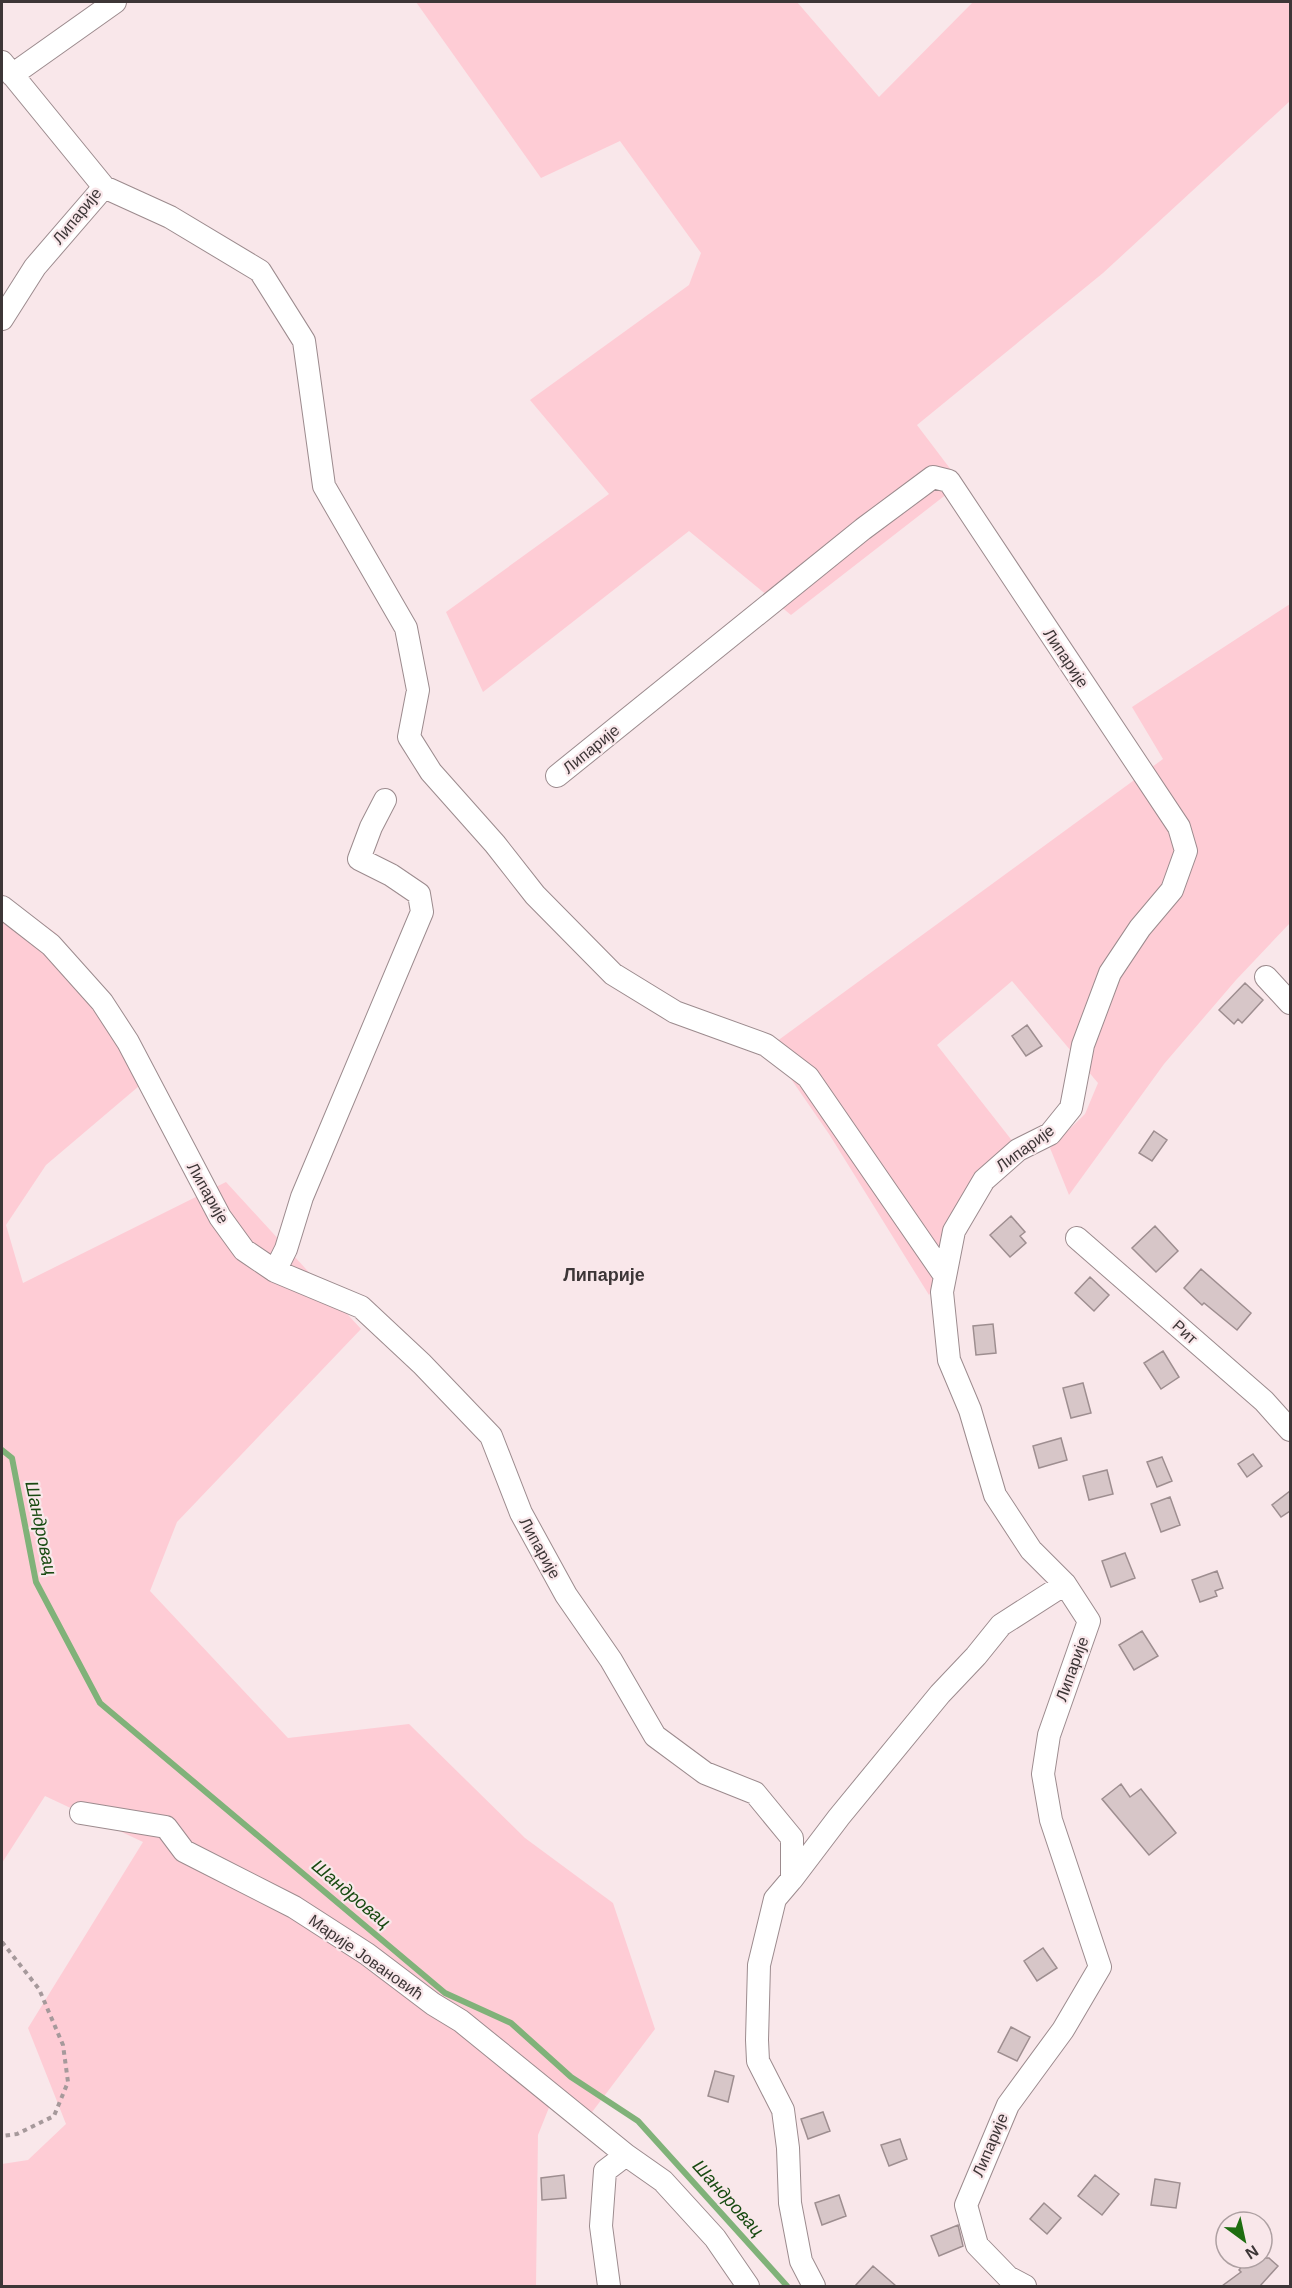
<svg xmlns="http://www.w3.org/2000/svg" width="1292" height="2288" viewBox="0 0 1292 2288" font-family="Arial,sans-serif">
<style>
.green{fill:#feccd5}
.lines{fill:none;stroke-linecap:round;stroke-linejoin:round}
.stream{stroke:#80b279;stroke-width:6}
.building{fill:#d7c6c8;stroke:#9e8e90;stroke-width:1.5}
.minor-casing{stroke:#9c8b8e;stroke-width:24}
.path{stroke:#a6999b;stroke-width:4;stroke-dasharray:4.5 4.5;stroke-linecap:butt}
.minor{stroke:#fff;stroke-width:22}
.labels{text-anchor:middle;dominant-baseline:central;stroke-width:4.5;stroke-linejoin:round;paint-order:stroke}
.street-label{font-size:16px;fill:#3d3637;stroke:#f9e7ea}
.neighbourhood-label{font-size:18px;font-weight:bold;fill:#3d3637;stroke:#f9e7ea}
.water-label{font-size:18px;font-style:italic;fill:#184a11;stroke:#f9e7ea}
</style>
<rect width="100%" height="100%" fill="#f9e7ea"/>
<path class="green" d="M416 2H797L879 97 973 2H1290V101L1103 273 917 425 961 483 791 615 689 531 483 692 446 612 609 494 530 400 689 285 701 253 620 141 541 178Z
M1290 604V923L1236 980 1164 1064 1069 1195 1050 1148 1085 1114 1098 1083 1012 981 937 1045 1021 1152 1002 1169 929 1295 829 1134 769 1047 1163 759 1132 707Z
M2 894 57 934 116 1010 152 1075 46 1165 6 1225 23 1283 226 1182 361 1329 177 1522 150 1591 288 1738 409 1724 525 1838 613 1903 655 2029 583 2124 550 2105 538 2135 536 2286H2V2164L28 2160 66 2124 28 2028 143 1842 45 1796 2 1863Z"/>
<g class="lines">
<path class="stream" d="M2 1450 12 1458 36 1582 100 1703 445 1993 511 2023 571 2077 638 2121 787 2286"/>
</g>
<path class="building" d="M1245 983 1263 1000 1242 1023 1238 1019 1234 1024 1219 1010Z
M1027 1025 1042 1046 1026 1056 1012 1036Z
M1154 1131 1167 1140 1152 1161 1139 1153Z
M1011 1216 1025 1232 1020 1236 1026 1243 1010 1257 990 1235Z
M1155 1226 1178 1251 1156 1272 1132 1248Z
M1201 1269 1251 1313 1237 1330 1204 1303 1202 1305 1184 1288Z
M1090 1277 1109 1295 1094 1311 1075 1293Z
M993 1324 996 1353 976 1355 973 1326Z
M1163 1351 1179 1377 1161 1389 1144 1363Z
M1083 1383 1091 1413 1071 1418 1063 1388Z
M1061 1438 1067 1460 1039 1468 1033 1446Z
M1253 1454 1262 1466 1247 1477 1238 1464Z
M1162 1457 1172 1481 1157 1487 1147 1462Z
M1107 1470 1113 1494 1089 1500 1083 1476Z
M1290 1491V1511L1281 1517 1272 1505Z
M1170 1497 1180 1525 1161 1532 1151 1504Z
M1125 1553 1135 1578 1111 1587 1102 1561Z
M1217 1571 1223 1588 1215 1591 1217 1596 1200 1602 1192 1580Z
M1142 1631 1158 1656 1134 1670 1119 1645Z
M1121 1784 1130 1797 1141 1789 1176 1833 1149 1855 1102 1799Z
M1043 1948 1057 1968 1037 1981 1024 1961Z
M1011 2027 1030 2037 1017 2061 998 2052Z
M715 2071 734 2076 728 2102 708 2096Z
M823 2112 830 2131 808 2139 801 2119Z
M900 2139 907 2159 889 2166 881 2145Z
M564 2175 566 2198 542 2200 541 2178Z
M1095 2175 1119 2194 1102 2215 1078 2196Z
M1155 2179 1180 2183 1176 2208 1151 2205Z
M839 2195 846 2216 822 2225 815 2203Z
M1044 2203 1061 2218 1047 2234 1030 2219Z
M958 2225 963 2246 939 2256 931 2236Z
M1249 2258H1269L1278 2266 1260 2286H1222L1241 2272 1239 2270Z
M873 2266 896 2286H855Z"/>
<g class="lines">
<defs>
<path id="minor" d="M2 62 104 187 35 267 2 319
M12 75 115 2
M104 187 170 217 260 271 304 341 324 486 406 628 418 690 409 737 431 772 495 844 535 895 613 974 675 1012 766 1045 808 1077 945 1276
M557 776 863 529 933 477 949 481 1179 827 1186 851 1172 890 1140 928 1110 973 1083 1045 1071 1108 1050 1134 1018 1150 984 1180 954 1231 942 1292 949 1360 970 1410 995 1495 1031 1550 1065 1584 1089 1621 1049 1735 1043 1774 1051 1820 1100 1967 1063 2030 1008 2105 966 2205 977 2245 1008 2277 1025 2286
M2 907 51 945 102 1002 128 1042 220 1217 244 1250 275 1271 361 1307 422 1364 491 1436 521 1513 566 1595 611 1660 655 1736 705 1773 755 1793 792 1838V1879L775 1899 759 1965 757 2040 758 2061 783 2110 788 2148 790 2203 801 2261 814 2286
M1266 977 1290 1003
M1077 1238 1264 1401 1290 1430
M275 1271 286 1249 302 1197 422 912 419 894 391 875 359 859 371 827 385 800
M81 1813 166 1827 184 1851 294 1907 367 1954 433 2004 461 2021 626 2155
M792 1879 839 1817 940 1694 976 1656 1001 1625 1065 1584
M609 2286 601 2226 605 2171 626 2155 663 2181 715 2238 748 2286"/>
</defs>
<use href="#minor" class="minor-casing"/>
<path class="path" d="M2 1942 39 1989 63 2045 68 2082 54 2116 17 2134 2 2136"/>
<use href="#minor" class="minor"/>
</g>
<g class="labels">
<g class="street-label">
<text transform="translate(77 216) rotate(-51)">Липарије</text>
<text transform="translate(1066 658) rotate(56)">Липарије</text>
<text transform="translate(591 749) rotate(-39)">Липарије</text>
<text transform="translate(1025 1148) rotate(-36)">Липарије</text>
<text transform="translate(208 1193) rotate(60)">Липарије</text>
<text transform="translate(1185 1332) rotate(42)">Рит</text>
<text transform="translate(540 1548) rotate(61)">Липарије</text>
<text transform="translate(1072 1669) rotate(-70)">Липарије</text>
<text transform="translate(366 1957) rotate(35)">Марије Јовановић</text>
<text transform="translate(990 2145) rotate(-67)">Липарије</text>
</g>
<g class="neighbourhood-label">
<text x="604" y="1275">Липарије</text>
</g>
<g class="water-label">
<text transform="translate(41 1528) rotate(78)">Шандровац</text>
<text transform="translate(351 1894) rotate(40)">Шандровац</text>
<text transform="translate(728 2198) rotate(48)">Шандровац</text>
</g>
</g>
<rect width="1292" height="2288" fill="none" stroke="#3d3637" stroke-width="6"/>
<g transform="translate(1244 2240) rotate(147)"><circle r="28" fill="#f9e7ea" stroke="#aea0a2" stroke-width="1.5"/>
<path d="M0-4.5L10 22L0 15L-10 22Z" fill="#1e6d10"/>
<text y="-9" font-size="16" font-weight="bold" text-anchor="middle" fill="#3d3637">N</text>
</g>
</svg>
